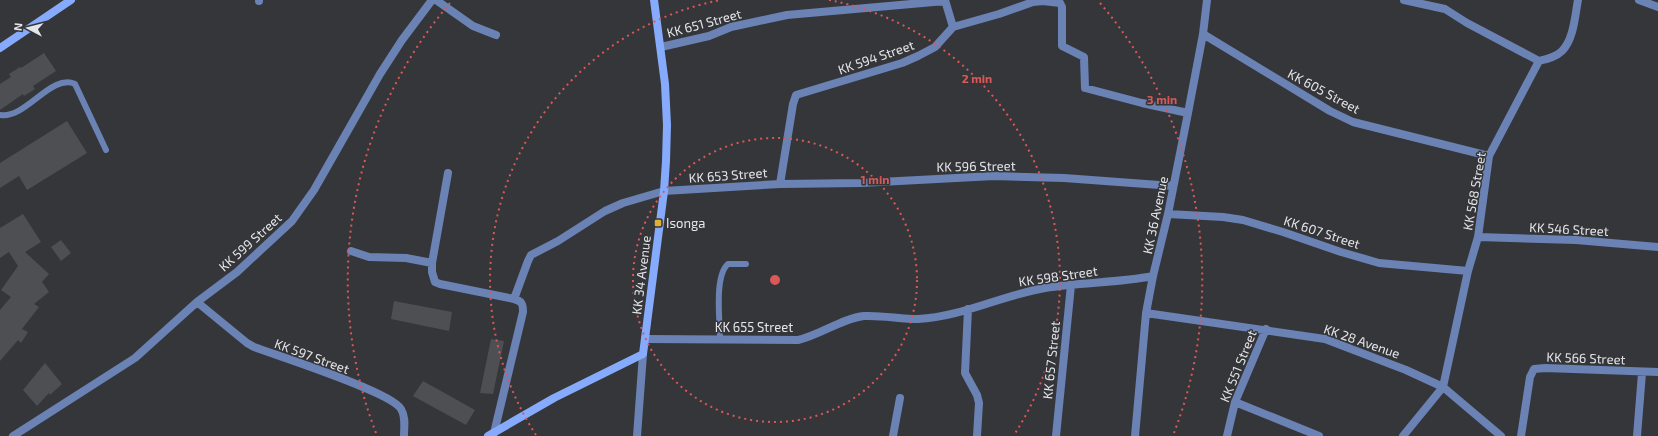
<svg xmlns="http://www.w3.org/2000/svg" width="1658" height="436" viewBox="0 0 1658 436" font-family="'Exo 2',sans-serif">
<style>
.building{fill:#4d4f53}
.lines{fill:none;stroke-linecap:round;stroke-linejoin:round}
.lane{stroke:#6b82b5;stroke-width:6}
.street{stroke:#6b82b5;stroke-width:8}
.secondary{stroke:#87abfc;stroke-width:8}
.ring{fill:none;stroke:#da5858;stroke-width:2;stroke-dasharray:2 4}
.poi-dot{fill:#dfb034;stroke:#35363a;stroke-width:1.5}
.labels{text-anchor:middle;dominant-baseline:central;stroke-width:3;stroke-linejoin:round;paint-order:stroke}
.street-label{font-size:13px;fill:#e5e6e9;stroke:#35363a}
.poi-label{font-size:13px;fill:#e5e6e9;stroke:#35363a;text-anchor:start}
.centre{fill:#da5858;stroke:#35363a;stroke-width:2}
.ring-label{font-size:12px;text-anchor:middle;font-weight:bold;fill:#da5858;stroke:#35363a;stroke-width:3;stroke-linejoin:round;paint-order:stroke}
</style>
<rect width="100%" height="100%" fill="#35363a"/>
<path class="building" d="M44 53 56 71 33 86 35 89 24 96 23 94 0 110V84L11 77 9 74 20 67 21 68Z
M67 121 87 153 27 190 19 176 0 188V163Z
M23 214 41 242 25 252 49 274 42 282 49 292 34 304 39 307 22 329 28 332 21 343 18 340 0 361V310L11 297 1 290 18 266 9 252 0 258V228Z
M61 240 71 253 61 261 51 247Z
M394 301 452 312 449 331 391 319Z
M491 339 504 341 493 394 480 393Z
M45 363 62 384 50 395 49 393 37 406 23 390Z
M423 381 475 410 466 425 413 396Z"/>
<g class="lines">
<path class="lane" d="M0 115C25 120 51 73 75 84L106 150
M720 339C720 321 714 276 728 264H746"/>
<path class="street" d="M259 0V1
M436 0 473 26 496 35
M945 0 953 27
M1404 0 1445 9 1467 23 1539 61
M1639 0 1658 7
M1203 34 1330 111 1353 122 1489 156
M661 47 709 36 731 27 787 15 945 1
M448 173 432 263V272L435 282 440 284 514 299C522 301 523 304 523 312L494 433
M780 184 861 183 994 176 1064 178 1173 186
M1168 214 1223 217 1243 220 1283 232 1341 252 1379 263 1468 271
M1478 237 1576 240 1658 247
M351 251 369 257 406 258 432 263
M514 299 528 261 531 255 558 241 605 211 623 203 664 191 780 184 793 104 796 95 902 63 918 56 935 47 953 27 999 14 1033 2 1043 1 1060 3 1062 7V46L1084 57 1085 88 1142 103 1188 113
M197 302 247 343 254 347C278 356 392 392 401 409 406 417 404 427 404 436
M968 309 965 373 977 395 979 403 977 436
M1146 313 1325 339 1406 370 1443 387 1501 436
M645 339 798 340C820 335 843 318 864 316 882 315 900 319 918 319 962 317 1002 295 1045 288 1081 282 1118 283 1153 276
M1235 402 1319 436
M13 436 135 358 197 302 237 272 292 221 314 190 380 74 402 40 432 0
M637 436 643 354
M893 436 900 398
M1056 436 1071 285
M1135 436 1146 313 1153 276 1168 214 1188 113 1203 34 1207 0
M1227 436 1235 402 1266 329
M1403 436 1443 387 1468 271 1478 237 1489 156 1539 61C1547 59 1556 57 1562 51 1574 39 1575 15 1578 0
M1521 436 1530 377 1534 369 1545 368 1658 372
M1637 436 1642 373"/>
<path class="secondary" d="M0 48 71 0
M488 436 554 398 643 354 664 191 666 161 667 125 665 84 654 0"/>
</g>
<g class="ring">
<circle cx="775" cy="280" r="142"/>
<path d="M536 435A285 285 0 0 1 721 0M829 0A285 285 0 0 1 1014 435"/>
<path d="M376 433A427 427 0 0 1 450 3M1100 3A427 427 0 0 1 1174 433"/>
</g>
<rect class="poi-dot" x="654" y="219" width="8" height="8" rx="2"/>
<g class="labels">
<g class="street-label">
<text transform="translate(704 23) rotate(-15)">KK 651 Street</text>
<text transform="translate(876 57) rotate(-19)">KK 594 Street</text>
<text transform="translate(1324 91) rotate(28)">KK 605 Street</text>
<text transform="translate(976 166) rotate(-1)">KK 596 Street</text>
<text transform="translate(728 175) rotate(-4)">KK 653 Street</text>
<text transform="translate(1474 191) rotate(-80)">KK 568 Street</text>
<text transform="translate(1155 215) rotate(-78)">KK 36 Avenue</text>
<text transform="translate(1569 229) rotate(3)">KK 546 Street</text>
<text transform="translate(1322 232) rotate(18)">KK 607 Street</text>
<text transform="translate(250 242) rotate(-42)">KK 599 Street</text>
<text transform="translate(641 275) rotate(-83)">KK 34 Avenue</text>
<text transform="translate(1058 276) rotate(-8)">KK 598 Street</text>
<text x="754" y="327">KK 655 Street</text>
<text transform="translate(1362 341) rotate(19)">KK 28 Avenue</text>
<text transform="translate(312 356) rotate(20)">KK 597 Street</text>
<text transform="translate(1586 358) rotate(2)">KK 566 Street</text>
<text transform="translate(1051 360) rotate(-84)">KK 657 Street</text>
<text transform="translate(1238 366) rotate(-68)">KK 551 Street</text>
</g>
<g class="poi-label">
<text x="666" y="223">Isonga</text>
</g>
</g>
<circle cx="775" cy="280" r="6" class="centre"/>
<g class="ring-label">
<text x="977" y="83">2 min</text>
<text x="1162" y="104">3 min</text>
<text x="875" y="184">1 min</text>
</g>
<g transform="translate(28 28) rotate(277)" stroke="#35363a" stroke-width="3" paint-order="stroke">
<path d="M0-3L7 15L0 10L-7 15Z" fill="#e5e6e9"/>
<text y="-6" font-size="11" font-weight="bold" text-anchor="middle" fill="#e5e6e9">N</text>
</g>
</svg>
